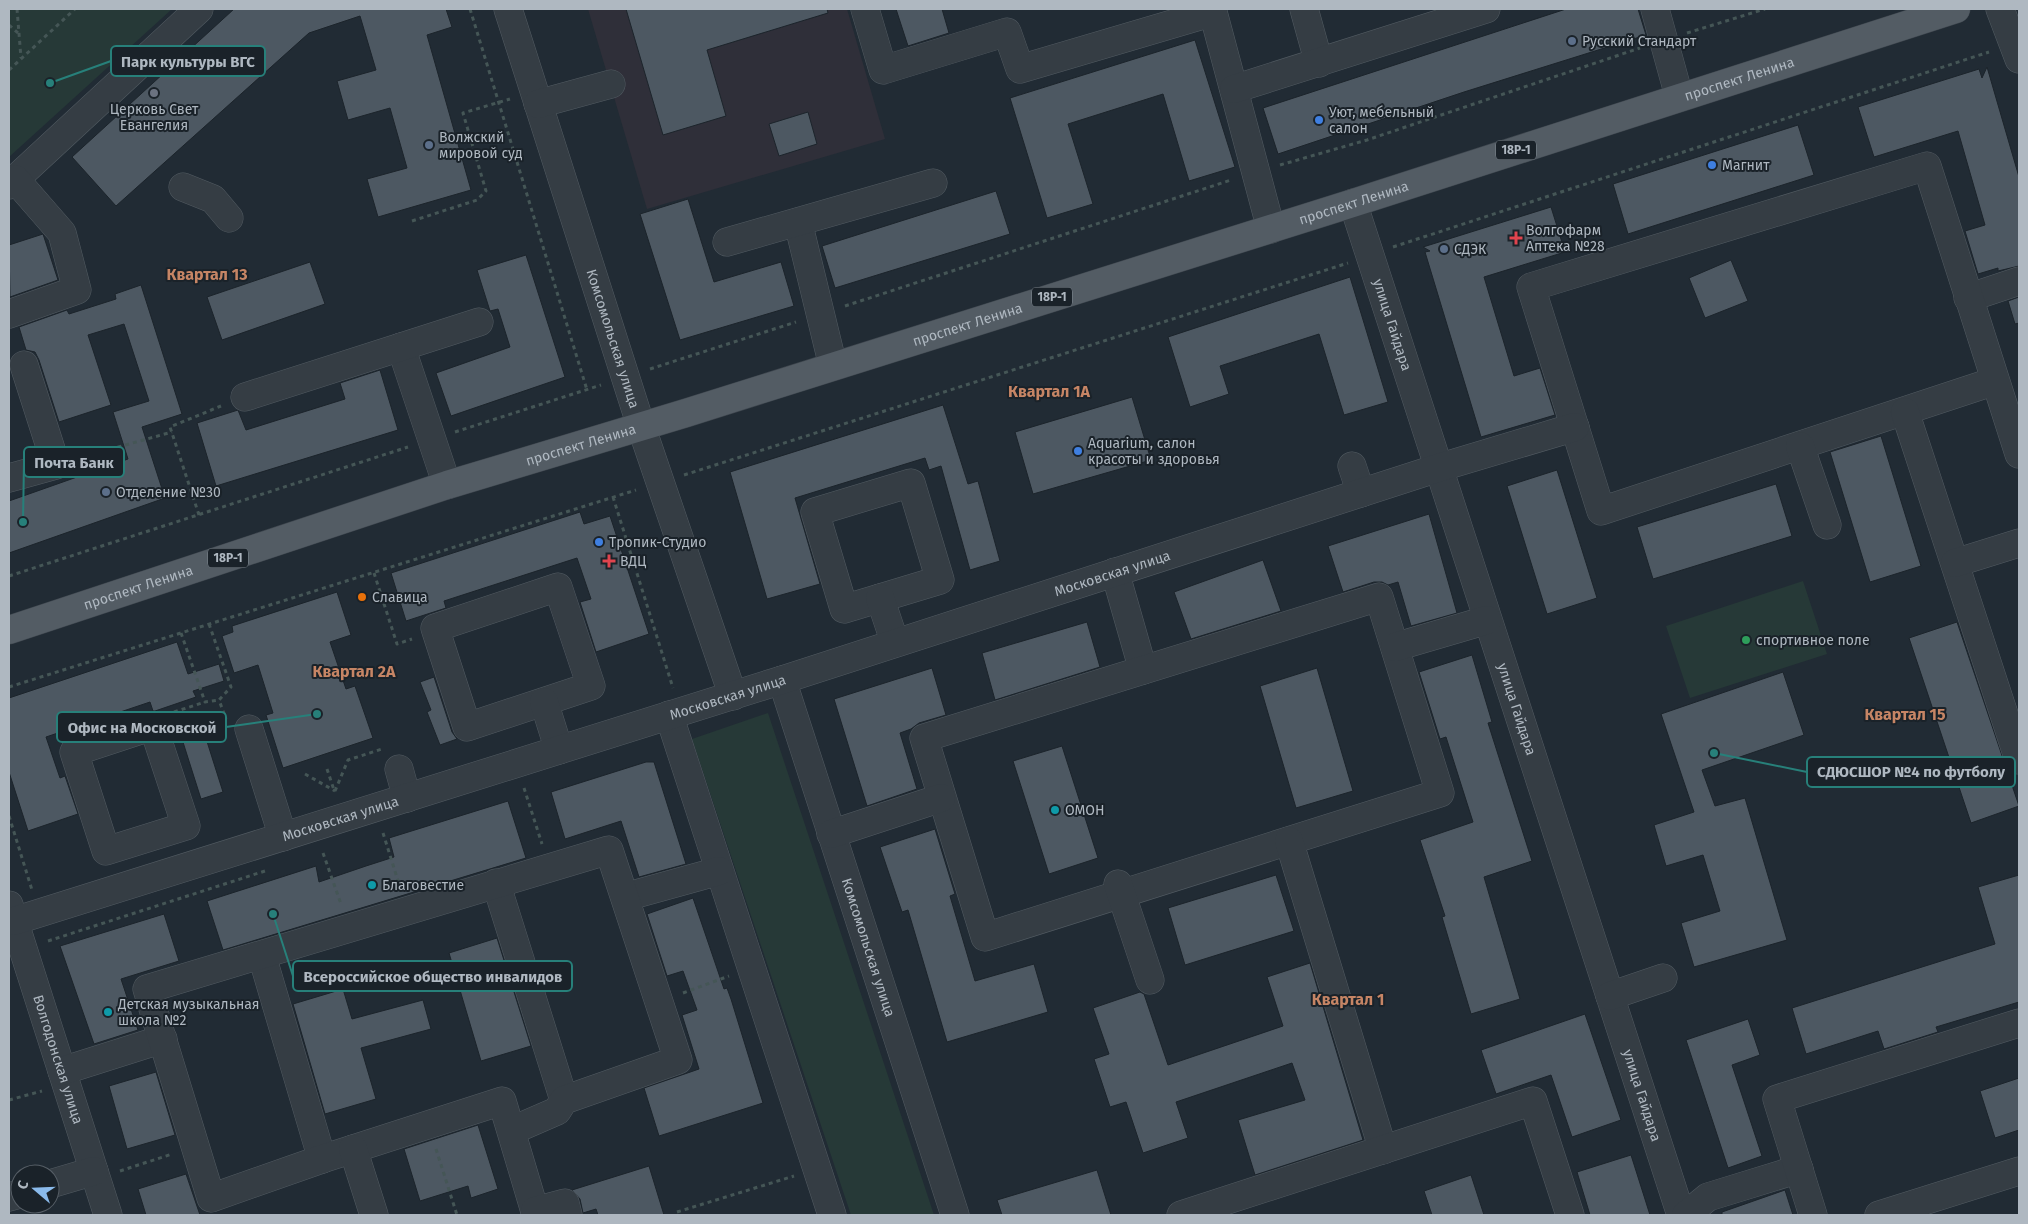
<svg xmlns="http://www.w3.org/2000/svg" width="2028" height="1224" font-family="'Fira Sans',sans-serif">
	<rect width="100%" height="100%" fill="#212b34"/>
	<path fill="#2f2f39" d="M 588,9 L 847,9 L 885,139 L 647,209 Z"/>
	<path fill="#263937" d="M 9,9 L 172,9 L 9,157 Z
		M 1803,581 L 1827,654 L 1690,698 L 1666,626 Z
		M 768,713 L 934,1215 L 851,1215 L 692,739 Z"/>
	<path fill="#4d5862" stroke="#1c242b" d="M 234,9 L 446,9 L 452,27 L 427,35 L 471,190 L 378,217 L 367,179 L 407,168 L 390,108 L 348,120 L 337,81 L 376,70 L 360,16 L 309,33 L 116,206 L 72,157 Z
		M 626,9 L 827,9 L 828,13 L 707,50 L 726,116 L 663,135 Z
		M 896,9 L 942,9 L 949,33 L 908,46 Z
		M 1566,9 L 1638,9 L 1646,35 L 1464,92 L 1278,154 L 1263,108 Z
		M 1195,40 L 1235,167 L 1189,181 L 1163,94 L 1068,124 L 1093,204 L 1047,218 L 1010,98 Z
		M 1987,67 L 2019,177 L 2019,266 L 1998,271 L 1998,268 L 1978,274 L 1965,231 L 1985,225 L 1958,131 L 1874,157 L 1858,107 L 1979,69 L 1982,78 Z
		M 808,112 L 817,144 L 779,156 L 769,124 Z
		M 1798,125 L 1814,175 L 1628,234 L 1613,184 Z
		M 996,191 L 1010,234 L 835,288 L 822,246 Z
		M 688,199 L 714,282 L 781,262 L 794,306 L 680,340 L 640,214 Z
		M 1551,207 L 1565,252 L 1484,277 L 1514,376 L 1540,368 L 1555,415 L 1481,437 L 1425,252 L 1430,251 L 1423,247 Z
		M 43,234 L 58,280 L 10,297 L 9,245 Z
		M 526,255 L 565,377 L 451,416 L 436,373 L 510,347 L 498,309 L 490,311 L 477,270 Z
		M 1731,260 L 1748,301 L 1705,318 L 1689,278 Z
		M 310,262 L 325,304 L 222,340 L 207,297 Z
		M 1350,277 L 1388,402 L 1344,415 L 1319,334 L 1220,366 L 1229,394 L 1190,407 L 1168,337 Z
		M 141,285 L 182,414 L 142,427 L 165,498 L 9,553 L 9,501 L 128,459 L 113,412 L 149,401 L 124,324 L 88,335 L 111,405 L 59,422 L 39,360 L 35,352 L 26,350 L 19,327 L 67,310 L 69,314 L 116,299 L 115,294 Z
		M 2019,297 L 2019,323 L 2015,324 L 2008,301 Z
		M 380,370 L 398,430 L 216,486 L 197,423 L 238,410 L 246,430 L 345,399 L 340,383 Z
		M 1132,397 L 1151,460 L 1033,494 L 1015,432 Z
		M 943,405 L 968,484 L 978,481 L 1000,561 L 970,570 L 941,466 L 929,470 L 925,458 L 795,498 L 820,584 L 767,599 L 730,472 Z
		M 1881,436 L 1921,566 L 1870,582 L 1830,452 Z
		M 1557,470 L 1597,598 L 1547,614 L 1507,486 Z
		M 1776,484 L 1792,536 L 1653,579 L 1637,527 Z
		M 580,512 L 584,524 L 610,516 L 649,634 L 596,652 L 580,602 L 591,599 L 577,558 L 444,601 L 446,608 L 406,621 L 391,573 Z
		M 1429,514 L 1457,613 L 1411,626 L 1398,582 L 1388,585 L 1382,582 L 1374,582 L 1343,592 L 1328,546 Z
		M 1263,560 L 1281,611 L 1191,639 L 1174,592 Z
		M 337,592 L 351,635 L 330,642 L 346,689 L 355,686 L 373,738 L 283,768 L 266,715 L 273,713 L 258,665 L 234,673 L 222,636 L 233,632 L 232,626 Z
		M 1087,622 L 1100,667 L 995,700 L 982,653 Z
		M 1957,622 L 2019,806 L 1971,823 L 1909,638 Z
		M 177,642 L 188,674 L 219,664 L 224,681 L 193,691 L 196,697 L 155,711 L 153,711 L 150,702 L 46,737 L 60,778 L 65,776 L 78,814 L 28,831 L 9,772 L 9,698 Z
		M 1472,655 L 1492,722 L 1488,723 L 1532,861 L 1484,877 L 1520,999 L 1471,1014 L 1442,917 L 1445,916 L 1420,840 L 1473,822 L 1446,737 L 1440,739 L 1419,672 Z
		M 932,668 L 946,715 L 919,723 L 911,729 L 900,733 L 917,789 L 867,806 L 834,699 Z
		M 1317,668 L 1353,791 L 1296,808 L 1260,686 Z
		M 1783,672 L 1804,735 L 1702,770 L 1715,806 L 1745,798 L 1787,940 L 1694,967 L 1681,923 L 1720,911 L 1703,855 L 1666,866 L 1654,825 L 1694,812 L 1661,714 Z
		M 434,677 L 452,732 L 457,739 L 440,745 L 427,712 L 431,710 L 420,682 Z
		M 204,732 L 223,792 L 201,799 L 182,739 Z
		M 1062,746 L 1098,858 L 1049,874 L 1013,761 Z
		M 646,762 L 654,762 L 686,864 L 639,877 L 621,821 L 565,839 L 551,792 Z
		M 508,801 L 526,858 L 223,950 L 207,901 L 316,866 L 319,882 L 366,866 L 394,857 L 389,838 Z
		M 935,829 L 955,894 L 950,896 L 975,981 L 1034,964 L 1048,1012 L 947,1042 L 908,910 L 902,912 L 880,847 Z
		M 1276,875 L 1294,931 L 1185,965 L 1168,908 Z
		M 2019,875 L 2019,1002 L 1936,1027 L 1938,1032 L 1884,1049 L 1878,1031 L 1806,1054 L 1792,1008 L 1995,944 L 1978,887 Z
		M 693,898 L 724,989 L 727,988 L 731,999 L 763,1103 L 659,1136 L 644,1088 L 699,1069 L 682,1015 L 697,1010 L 683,971 L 667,976 L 647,914 Z
		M 164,914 L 179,961 L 121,979 L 138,1030 L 94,1044 L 60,946 Z
		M 497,938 L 531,1046 L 481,1061 L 449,953 Z
		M 1310,963 L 1363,1140 L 1255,1175 L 1238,1120 L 1305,1100 L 1292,1063 L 1176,1102 L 1188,1138 L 1143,1153 L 1126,1102 L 1110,1107 L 1094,1059 L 1109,1054 L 1093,1008 L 1140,992 L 1144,994 L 1168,1065 L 1283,1026 L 1267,977 Z
		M 343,989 L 352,1019 L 423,1000 L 431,1029 L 361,1048 L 376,1099 L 325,1114 L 293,1004 Z
		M 1585,1014 L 1621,1120 L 1572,1137 L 1551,1075 L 1496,1094 L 1481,1050 Z
		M 1748,1019 L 1760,1055 L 1732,1065 L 1762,1156 L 1728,1168 L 1686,1040 Z
		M 156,1072 L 175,1135 L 127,1149 L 109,1086 Z
		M 2019,1078 L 2019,1130 L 1995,1138 L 1980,1091 Z
		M 478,1125 L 498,1189 L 471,1198 L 468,1186 L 420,1201 L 404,1149 Z
		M 1631,1155 L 1650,1215 L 1590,1215 L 1577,1172 Z
		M 649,1166 L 664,1215 L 598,1215 L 596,1209 L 583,1213 L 580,1199 L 572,1190 Z
		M 1097,1170 L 1111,1215 L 1002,1215 L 997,1200 Z
		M 186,1174 L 200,1215 L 146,1215 L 138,1189 Z
		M 1471,1175 L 1484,1215 L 1432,1215 L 1424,1191 Z
		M 1785,1190 L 1793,1215 L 1722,1215 L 1722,1212 Z"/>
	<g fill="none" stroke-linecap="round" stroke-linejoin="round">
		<g stroke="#525b62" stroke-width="29">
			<g id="minor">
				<path id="s1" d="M 508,9 L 641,426 L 733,696"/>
				<path d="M 865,9 L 883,70 L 1007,32 L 1020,69 L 1213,12 L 1271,229"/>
				<path d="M 1304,9 L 1319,63"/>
				<path d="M 1655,9 L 1679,96"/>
				<path d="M 2000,9 L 2019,59"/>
				<path d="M 1234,89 L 1486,9"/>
				<path d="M 538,104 L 611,84"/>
				<path d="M 9,185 L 199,9"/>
				<path d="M 183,187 L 213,199 L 229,218"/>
				<path id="s2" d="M 1353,203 L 1681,1215"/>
				<path d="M 798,222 L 833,366"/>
				<path d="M 727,242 L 933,183"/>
				<path d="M 1968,298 L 2019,281"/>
				<path d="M 9,314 L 77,290 L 62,233 L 15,179"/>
				<path d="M 401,347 L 447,485"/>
				<path d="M 1995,381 L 1601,511 L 1531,287 L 1927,166 L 2019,454"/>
				<path d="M 245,397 L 479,322"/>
				<path d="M 1905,412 L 2019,760"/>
				<path d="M 1800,446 L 1827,525"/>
				<path d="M 1352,466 L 1361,493"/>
				<path d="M 9,478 L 56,465 L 24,365"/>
				<path d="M 911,483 L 940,580 L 844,609 L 815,512 Z"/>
				<path d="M 1955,563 L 2019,543"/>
				<path d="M 1115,572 L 1143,670"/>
				<path d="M 558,587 L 591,686 L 467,727 L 435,628 Z"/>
				<path d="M 1379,597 L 1440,793 L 985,937 L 924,738 Z"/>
				<path d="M 880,598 L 895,643"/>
				<path d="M 1395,647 L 1487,620"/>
				<path id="s3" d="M 782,680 L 955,1215"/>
				<path d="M 544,702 L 559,750"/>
				<path d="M 669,715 L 832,1215"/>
				<path d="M 153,726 L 186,826 L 106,851 L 74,752 Z"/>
				<path d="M 249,729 L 283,837"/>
				<path d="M 399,769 L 407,798"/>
				<path d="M 831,834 L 941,798"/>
				<path d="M 1289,841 L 1383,1150"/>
				<path d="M 496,883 L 564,1100"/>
				<path d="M 1118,884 L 1150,980"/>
				<path d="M 625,897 L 719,871"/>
				<path id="s4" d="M 9,905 L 108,1215"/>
				<path id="s5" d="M 14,921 L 782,680 L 1438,468 L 1575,427"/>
				<path d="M 262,956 L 322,1159"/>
				<path d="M 1610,996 L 1663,978"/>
				<path d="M 62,1071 L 163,1039"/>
				<path d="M 511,1131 L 557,1111 L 564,1100 L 678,1060 L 609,850 L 147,989 L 211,1198 L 322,1159 L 502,1101 L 536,1215"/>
				<path d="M 353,1149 L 374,1215"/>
				<path d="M 50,1184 L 94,1171"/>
				<path d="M 9,1197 L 20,1194"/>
				<path d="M 535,1211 L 565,1203 L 568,1215"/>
				<path d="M 1181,1215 L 1533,1101 L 1570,1215"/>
				<path d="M 1686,1215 L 1708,1197 L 1799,1169"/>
				<path d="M 1813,1215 L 1777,1099 L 2019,1023"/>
				<path d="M 1879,1215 L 2019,1171"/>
			</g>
		</g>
		<g stroke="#3e464e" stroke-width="29">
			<g id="major">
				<path id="s6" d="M 9,630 L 447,485 L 686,413 L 1353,203 L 1956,9"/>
			</g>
		</g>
		<path stroke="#455656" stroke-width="3" stroke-dasharray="4 4" stroke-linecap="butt" d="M 17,9 L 21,58
			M 470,9 L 587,390
			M 9,25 L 18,33
			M 1687,33 L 1765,9
			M 9,70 L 75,9
			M 1280,165 L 1367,140 L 1640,48
			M 412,221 L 477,200 L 486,191 L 463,113 L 510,99
			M 1393,247 L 1989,52
			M 845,306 L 1231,180
			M 650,369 L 796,322
			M 455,432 L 601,385
			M 79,458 L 172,432
			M 684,475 L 1348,263
			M 613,497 L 673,688
			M 199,515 L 170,427 L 221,406
			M 374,573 L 397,644 L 412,639
			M 9,576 L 408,447
			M 209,624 L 231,687 L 219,700 L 226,719
			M 181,633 L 205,702 L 219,700
			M 9,687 L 636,490
			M 174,712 L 205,702
			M 327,769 L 334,790
			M 305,774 L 335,791
			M 524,788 L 542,844
			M 335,791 L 348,760 L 382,749
			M 9,816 L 32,890
			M 383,833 L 400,887
			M 323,853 L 341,904
			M 48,941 L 268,870
			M 683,993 L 729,976
			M 9,1100 L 42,1091
			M 436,1149 L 457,1215
			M 120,1171 L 172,1154
			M 677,1212 L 794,1176"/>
		<use href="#minor" stroke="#353d44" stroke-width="28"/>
		<use href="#major" stroke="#535c64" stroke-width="28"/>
	</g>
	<g fill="#5c6f8a" stroke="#1a2229" stroke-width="2">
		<circle cx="1572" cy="41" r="5"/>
		<circle cx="429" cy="145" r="5"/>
		<circle cx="1444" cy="249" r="5"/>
		<circle cx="106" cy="492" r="5"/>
	</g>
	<circle fill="#6b7280" stroke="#1a2229" stroke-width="2" cx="154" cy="93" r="5"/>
	<g fill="#3f7fe0" stroke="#1a2229" stroke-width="2">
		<circle cx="1319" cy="120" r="5"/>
		<circle cx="1712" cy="165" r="5"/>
		<circle cx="1078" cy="451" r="5"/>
		<circle cx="599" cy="542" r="5"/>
	</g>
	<g fill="#e0444e" stroke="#1a2229" stroke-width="2">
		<path d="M1513.5 230.5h5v5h5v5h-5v5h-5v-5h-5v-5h5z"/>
		<path d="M606.5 553.5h5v5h5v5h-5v5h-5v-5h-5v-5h5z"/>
	</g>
	<circle fill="#e8710a" stroke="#1a2229" stroke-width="2" cx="362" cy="597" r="5"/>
	<circle fill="#2e9e5b" stroke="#1a2229" stroke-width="2" cx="1746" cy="640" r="5"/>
	<g fill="#0f9aa8" stroke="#1a2229" stroke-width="2">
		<circle cx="1055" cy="810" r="5"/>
		<circle cx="372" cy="885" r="5"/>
		<circle cx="108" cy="1012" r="5"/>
	</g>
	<g text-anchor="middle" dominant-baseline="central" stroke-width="4" stroke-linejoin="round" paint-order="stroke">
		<g fill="#1a2229" stroke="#828b93" stroke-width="1">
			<rect x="1496" y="140.5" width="40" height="19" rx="4"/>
			<rect x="1032" y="287.5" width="40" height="19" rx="4"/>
			<rect x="208" y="548.5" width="40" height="19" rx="4"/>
		</g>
		<g font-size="12" font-weight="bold" fill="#afb8c1">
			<text x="1516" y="150">18Р-1</text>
			<text x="1052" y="297">18Р-1</text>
			<text x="228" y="558">18Р-1</text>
		</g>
		<g font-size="14" fill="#afb8c1" stroke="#1a2229" text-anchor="start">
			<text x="1582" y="41">Русский Стандарт</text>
			<text x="154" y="109" text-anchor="middle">Церковь Свет<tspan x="154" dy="16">Евангелия</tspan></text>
			<text x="1329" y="112">Уют, мебельный<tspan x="1329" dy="16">салон</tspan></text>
			<text x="439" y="137">Волжский<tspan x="439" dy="16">мировой суд</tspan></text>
			<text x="1722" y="165">Магнит</text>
			<text x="1526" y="230">Волгофарм<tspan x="1526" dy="16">Аптека №28</tspan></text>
			<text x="1454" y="249">СДЭК</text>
			<text x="1088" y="443">Aquarium, салон<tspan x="1088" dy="16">красоты и здоровья</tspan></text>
			<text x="116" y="492">Отделение №30</text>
			<text x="609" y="542">Тропик-Студио</text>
			<text x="620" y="561">ВДЦ</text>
			<text x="372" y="597">Славица</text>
			<text x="1756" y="640">спортивное поле</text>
			<text x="1065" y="810">ОМОН</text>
			<text x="382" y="885">Благовестие</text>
			<text x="118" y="1004">Детская музыкальная<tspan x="118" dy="16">школа №2</tspan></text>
		</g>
		<g font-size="14" fill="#afb8c1" stroke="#1a2229">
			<text stroke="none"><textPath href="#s6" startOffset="1816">проспект Ленина</textPath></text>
			<text stroke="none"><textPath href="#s6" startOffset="1411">проспект Ленина</textPath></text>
			<text stroke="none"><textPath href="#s6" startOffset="1006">проспект Ленина</textPath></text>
			<text stroke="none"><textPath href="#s2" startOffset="128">улица Гайдара</textPath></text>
			<text stroke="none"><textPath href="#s1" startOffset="346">Комсомольская улица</textPath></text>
			<text stroke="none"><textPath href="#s6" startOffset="601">проспект Ленина</textPath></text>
			<text stroke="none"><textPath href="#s5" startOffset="1152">Московская улица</textPath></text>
			<text stroke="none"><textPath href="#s6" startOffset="136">проспект Ленина</textPath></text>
			<text stroke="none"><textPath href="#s5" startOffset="748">Московская улица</textPath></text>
			<text stroke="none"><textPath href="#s2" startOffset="532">улица Гайдара</textPath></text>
			<text stroke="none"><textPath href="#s5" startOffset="342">Московская улица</textPath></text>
			<text stroke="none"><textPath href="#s3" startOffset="281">Комсомольская улица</textPath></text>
			<text stroke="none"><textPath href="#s4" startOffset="162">Волгодонская улица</textPath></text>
			<text stroke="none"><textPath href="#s2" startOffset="938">улица Гайдара</textPath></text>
		</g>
		<g font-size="16" font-weight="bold" fill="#c68565" stroke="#1a2229">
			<text x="207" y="274">Квартал 13</text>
			<text x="1049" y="391">Квартал 1А</text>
			<text x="354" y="671">Квартал 2А</text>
			<text x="1905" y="714">Квартал 15</text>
			<text x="1348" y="999">Квартал 1</text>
		</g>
	</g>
	<path fill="none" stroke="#27807a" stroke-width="2" d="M50 83L111 61M23 522L24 462M317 714L226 727M1714 753L1807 772M273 914L293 976"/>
	<g fill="#27807a" stroke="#1a2229" stroke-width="2">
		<circle cx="50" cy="83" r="5"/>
		<circle cx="23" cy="522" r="5"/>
		<circle cx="317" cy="714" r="5"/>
		<circle cx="1714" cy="753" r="5"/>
		<circle cx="273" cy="914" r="5"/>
	</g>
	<g fill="#1a2229" stroke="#27807a" stroke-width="2">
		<rect x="111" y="46" width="154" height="30" rx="5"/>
		<rect x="24" y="447" width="100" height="30" rx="5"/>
		<rect x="57" y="712" width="169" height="30" rx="5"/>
		<rect x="1807" y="757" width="208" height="30" rx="5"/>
		<rect x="293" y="961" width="279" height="30" rx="5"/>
	</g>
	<g font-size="15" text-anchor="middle" font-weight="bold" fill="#afb8c1">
		<text x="188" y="67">Парк культуры ВГС</text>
		<text x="74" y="468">Почта Банк</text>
		<text x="142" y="733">Офис на Московской</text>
		<text x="1911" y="777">СДЮСШОР №4 по футболу</text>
		<text x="433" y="982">Всероссийское общество инвалидов</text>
	</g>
	<rect width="2028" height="1224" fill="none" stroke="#afb8c1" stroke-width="20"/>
	<g transform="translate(35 1189) rotate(289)"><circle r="24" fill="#1a2229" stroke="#565e66"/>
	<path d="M0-4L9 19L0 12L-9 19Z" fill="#8abaeb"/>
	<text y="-8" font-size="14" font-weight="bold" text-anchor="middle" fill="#afb8c1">С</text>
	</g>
</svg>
